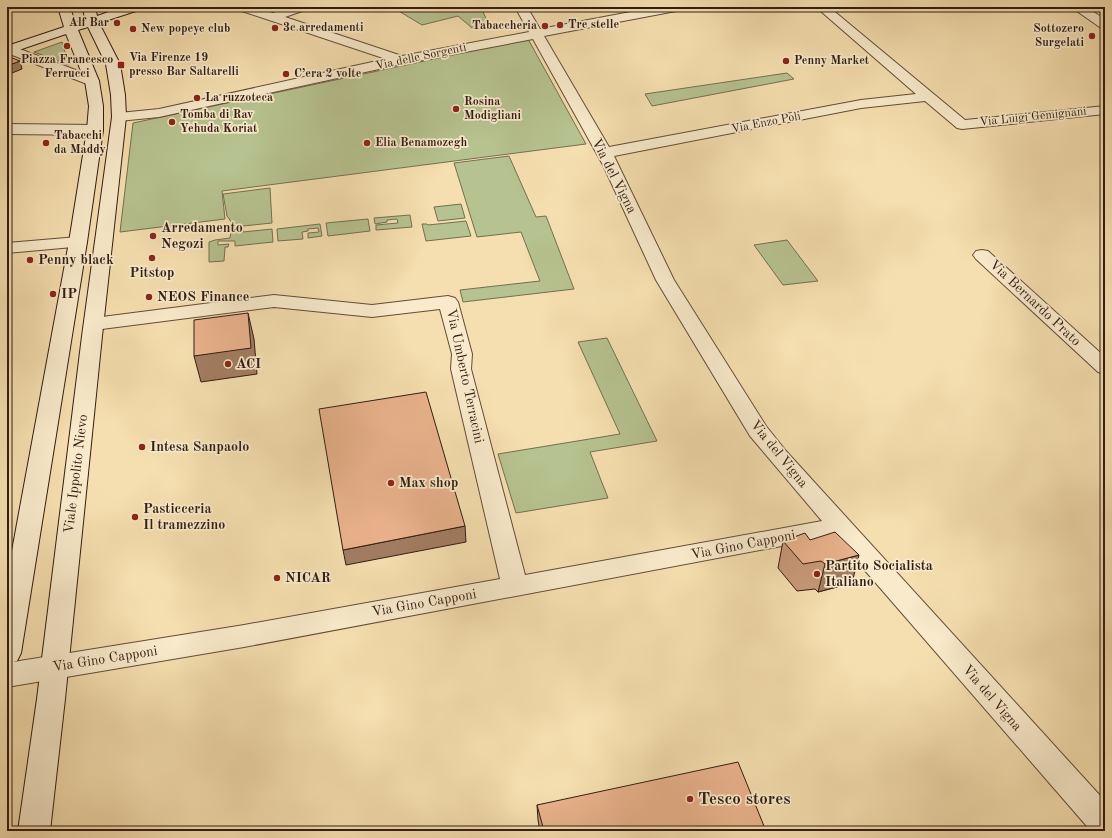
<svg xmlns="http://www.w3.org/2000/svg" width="1112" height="838" font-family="'Old Standard TT',serif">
	<rect width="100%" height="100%" fill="#f5deaf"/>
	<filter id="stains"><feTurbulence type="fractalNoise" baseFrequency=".005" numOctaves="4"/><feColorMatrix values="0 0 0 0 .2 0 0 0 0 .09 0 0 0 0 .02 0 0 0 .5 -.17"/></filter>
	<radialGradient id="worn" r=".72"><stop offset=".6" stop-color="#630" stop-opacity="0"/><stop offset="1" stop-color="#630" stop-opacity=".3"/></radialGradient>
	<path fill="#b6c28f" stroke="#746f51" d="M 409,7 L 481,7 L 487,21 L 492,24 L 472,28 L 458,16 L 422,25 L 397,10 Z
		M 528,39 L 586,144 L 222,191 L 225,219 L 120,232 L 133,123 Z
		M 62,42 L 69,65 L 34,52 Z
		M 787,73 L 794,79 L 652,106 L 645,94 Z
		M 509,156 L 536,217 L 546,216 L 574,289 L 463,302 L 460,290 L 540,281 L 521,232 L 477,237 L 454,163 Z
		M 270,188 L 272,223 L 243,226 L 243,232 L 272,229 L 273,242 L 235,246 L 235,241 L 218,241 L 218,245 L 229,244 L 228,247 L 225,247 L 224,261 L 209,262 L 209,242 L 215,240 L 230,238 L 231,231 L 237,230 L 227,216 L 223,194 Z
		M 461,204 L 465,218 L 438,221 L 434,207 Z
		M 410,215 L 412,227 L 376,230 L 376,225 L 398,223 L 397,219 L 387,220 L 387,222 L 375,224 L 374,218 Z
		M 368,219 L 370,231 L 328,236 L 326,223 Z
		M 466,221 L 471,236 L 426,241 L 422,224 L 427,224 L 428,225 Z
		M 320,224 L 322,236 L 308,238 L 308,233 L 319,232 L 318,228 L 308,229 L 308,231 L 302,232 L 303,239 L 278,241 L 277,229 Z
		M 787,240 L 818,281 L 783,285 L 754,245 Z
		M 607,338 L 657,441 L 590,452 L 608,498 L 516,513 L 498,454 L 620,434 L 578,342 Z"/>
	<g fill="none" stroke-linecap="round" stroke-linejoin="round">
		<g stroke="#634c3a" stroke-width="2">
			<path id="street" d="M 237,7 L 255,7 L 273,13 L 289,7 L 307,7 L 305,10 L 285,17 L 402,56 L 529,32 L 515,7 L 527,7 L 540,29 L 657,7 L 682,7 L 680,10 L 676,11 L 544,36 L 609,147 L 861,100 L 916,94 L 816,7 L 829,7 L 965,120 L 1105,106 L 1105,114 L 962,129 L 957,128 L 925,101 L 861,108 L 614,156 L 674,280 L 766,426 L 786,451 L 1105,801 L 1105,831 L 1091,831 L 835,536 L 244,647 L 7,687 L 7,663 L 244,625 L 500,579 L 451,369 L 452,354 L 440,309 L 372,317 L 274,307 L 94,330 L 87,328 L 84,324 L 87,320 L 94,318 L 274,295 L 372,305 L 448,296 L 455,298 L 458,302 L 472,354 L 471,369 L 525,575 L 822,521 L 750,436 L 656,280 L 603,165 L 533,39 L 402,64 L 159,117 L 119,121 L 114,120 L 112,117 L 114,114 L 119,113 L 159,109 L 386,59 L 239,10 Z
				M 1071,7 L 1085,7 L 1105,19 L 1105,29 L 1101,28 Z
				M 9,45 L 97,78 L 99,81 L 97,84 L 92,85 L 87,84 L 7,53 L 7,46 Z
				M 7,124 L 95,125 L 100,127 L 103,130 L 100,133 L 95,135 L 7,134 Z
				M 78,237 L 84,238 L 87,242 L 84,246 L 7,253 L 7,243 Z
				M 982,250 L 988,251 L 1105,357 L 1105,374 L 1098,372 L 976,259 L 973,255 L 976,251 Z"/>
		</g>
		<g stroke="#321c13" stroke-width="2">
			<path id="secondary" d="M 58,7 L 70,7 L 75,23 L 85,19 L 83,7 L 95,7 L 97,16 L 123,7 L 141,7 L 139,10 L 99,23 L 120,64 L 125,95 L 126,117 L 102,336 L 65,699 L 50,831 L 18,831 L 37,699 L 82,336 L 112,117 L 111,95 L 106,64 L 88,27 L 78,30 L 99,81 L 103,106 L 103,130 L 87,242 L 21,653 L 17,661 L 7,664 L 7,578 L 69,242 L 87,130 L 89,106 L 85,81 L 66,34 L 7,54 L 7,46 L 64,27 Z"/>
		</g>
		<use href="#street" fill="#f8eacb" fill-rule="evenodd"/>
		<use href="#secondary" fill="#f8eacb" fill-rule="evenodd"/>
	</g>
	<path fill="#c89978" stroke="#321c13" d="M 810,540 L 852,583 L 818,592 L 815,589 L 797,591 L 778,568 L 783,541 Z
		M 537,805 L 766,831 L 540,831 L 538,820 Z"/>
	<path fill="#a37d62" stroke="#321c13" d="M 20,61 L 22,69 L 7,75 L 7,66 Z
		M 248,313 L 254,339 L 257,374 L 201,382 L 194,356 Z
		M 465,526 L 466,542 L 346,565 L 343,550 Z
		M 859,555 L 852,583 L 818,592 L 825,564 Z"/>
	<path fill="#e9b28c" stroke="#321c13" d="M 7,56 L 20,61 L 7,66 Z
		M 248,313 L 251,348 L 194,356 L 194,320 Z
		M 426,392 L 465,526 L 343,550 L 319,409 Z
		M 835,532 L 859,555 L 825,564 L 821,561 L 803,564 L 783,541 L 805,533 L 810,540 Z
		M 738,762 L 766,831 L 544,831 L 537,805 Z"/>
	<g fill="#8f2418" stroke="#f8eacb" stroke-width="1.5">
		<circle cx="117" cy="23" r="4"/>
		<circle cx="560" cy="25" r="4"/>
		<circle cx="545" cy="26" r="4"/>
		<circle cx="275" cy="28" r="4"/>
		<circle cx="133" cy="29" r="4"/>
		<circle cx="1092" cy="36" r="4"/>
		<circle cx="67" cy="46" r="4"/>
		<circle cx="786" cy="61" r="4"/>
		<rect x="117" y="61" width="8" height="8" rx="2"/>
		<circle cx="286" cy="74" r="4"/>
		<circle cx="197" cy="98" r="4"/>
		<circle cx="456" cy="109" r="4"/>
		<circle cx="172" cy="122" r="4"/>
		<circle cx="46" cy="143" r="4"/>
		<circle cx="367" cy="143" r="4"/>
		<circle cx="153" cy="236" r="4"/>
		<circle cx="152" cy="258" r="4"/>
		<circle cx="30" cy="260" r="4"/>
		<circle cx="53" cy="294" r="4"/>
		<circle cx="149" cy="297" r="4"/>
		<circle cx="228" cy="364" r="4"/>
		<circle cx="142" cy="447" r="4"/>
		<circle cx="391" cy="483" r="4"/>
		<circle cx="135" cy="517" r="4"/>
		<circle cx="817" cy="574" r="4"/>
		<circle cx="277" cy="578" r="4"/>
		<circle cx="690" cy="799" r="4"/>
	</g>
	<g text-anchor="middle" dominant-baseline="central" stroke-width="3.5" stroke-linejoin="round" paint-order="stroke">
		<g font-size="12" font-weight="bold" fill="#321c13" stroke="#f8eacb" text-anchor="start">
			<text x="109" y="23" text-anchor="end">Alf Bar</text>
			<text x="568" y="25">Tre stelle</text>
			<text x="537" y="26" text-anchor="end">Tabaccheria</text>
			<text x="283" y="28">3c arredamenti</text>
			<text x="141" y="29">New popeye club</text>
			<text x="1084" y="29" text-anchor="end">Sottozero<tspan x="1084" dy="14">Surgelati</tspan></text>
			<text x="129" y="58">Via Firenze 19<tspan x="129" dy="14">presso Bar Saltarelli</tspan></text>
			<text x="67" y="60" text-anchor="middle">Piazza Francesco<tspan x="67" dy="14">Ferrucci</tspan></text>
			<text x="794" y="61">Penny Market</text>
			<text x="294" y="74">C’era 2 volte</text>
			<text x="205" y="98">La ruzzoteca</text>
			<text x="464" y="102">Rosina<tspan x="464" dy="14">Modigliani</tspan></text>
			<text x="180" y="115">Tomba di Rav<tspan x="180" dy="14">Yehuda Koriat</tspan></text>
			<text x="54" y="136">Tabacchi<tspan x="54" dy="14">da Maddy</tspan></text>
			<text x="375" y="143">Elia Benamozegh</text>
		</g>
		<g font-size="12" fill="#321c13" stroke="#f8eacb">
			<text transform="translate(421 57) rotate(-12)">Via delle Sorgenti</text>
			<text transform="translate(1033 117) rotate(-6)">Via Luigi Gemignani</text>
			<text transform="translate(766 123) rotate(-11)">Via Enzo Poli</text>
		</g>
		<g font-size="14" fill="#321c13" stroke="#f8eacb">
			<text transform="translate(614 176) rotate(63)">Via del Vigna</text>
			<text transform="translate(1035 303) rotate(43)">Via Bernardo Prato</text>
			<text transform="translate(465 376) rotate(78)">Via Umberto Terracini</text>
			<text transform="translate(779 454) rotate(51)">Via del Vigna</text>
			<text transform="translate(76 474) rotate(-83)">Viale Ippolito Nievo</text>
			<text transform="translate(743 545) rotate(-11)">Via Gino Capponi</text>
			<text transform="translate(424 603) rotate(-10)">Via Gino Capponi</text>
			<text transform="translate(105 659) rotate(-9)">Via Gino Capponi</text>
			<text transform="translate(992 698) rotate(49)">Via del Vigna</text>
		</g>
		<g font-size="14" font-weight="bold" fill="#321c13" stroke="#f8eacb" text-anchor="start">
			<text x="161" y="228">Arredamento<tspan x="161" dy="16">Negozi</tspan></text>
			<text x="38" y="260">Penny black</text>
			<text x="152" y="273" text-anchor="middle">Pitstop</text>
			<text x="61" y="294">IP</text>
			<text x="157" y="297">NEOS Finance</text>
			<text x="236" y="364">ACI</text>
			<text x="150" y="447">Intesa Sanpaolo</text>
			<text x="399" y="483">Max shop</text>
			<text x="143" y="509">Pasticceria<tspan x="143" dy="16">Il tramezzino</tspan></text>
			<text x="825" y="566">Partito Socialista<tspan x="825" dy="16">Italiano</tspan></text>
			<text x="285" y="578">NICAR</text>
		</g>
		<g font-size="17" font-weight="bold" fill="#321c13" stroke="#f8eacb" text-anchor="start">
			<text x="698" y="799">Tesco stores</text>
		</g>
	</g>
	<rect width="1112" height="838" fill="none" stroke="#f5deaf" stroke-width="24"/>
	<rect x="8" y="8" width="1096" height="822" fill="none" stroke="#321c13" stroke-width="2"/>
	<rect x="12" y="12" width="1088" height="814" fill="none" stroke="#321c13"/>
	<rect width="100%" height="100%" filter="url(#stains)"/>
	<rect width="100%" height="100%" fill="url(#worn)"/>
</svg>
